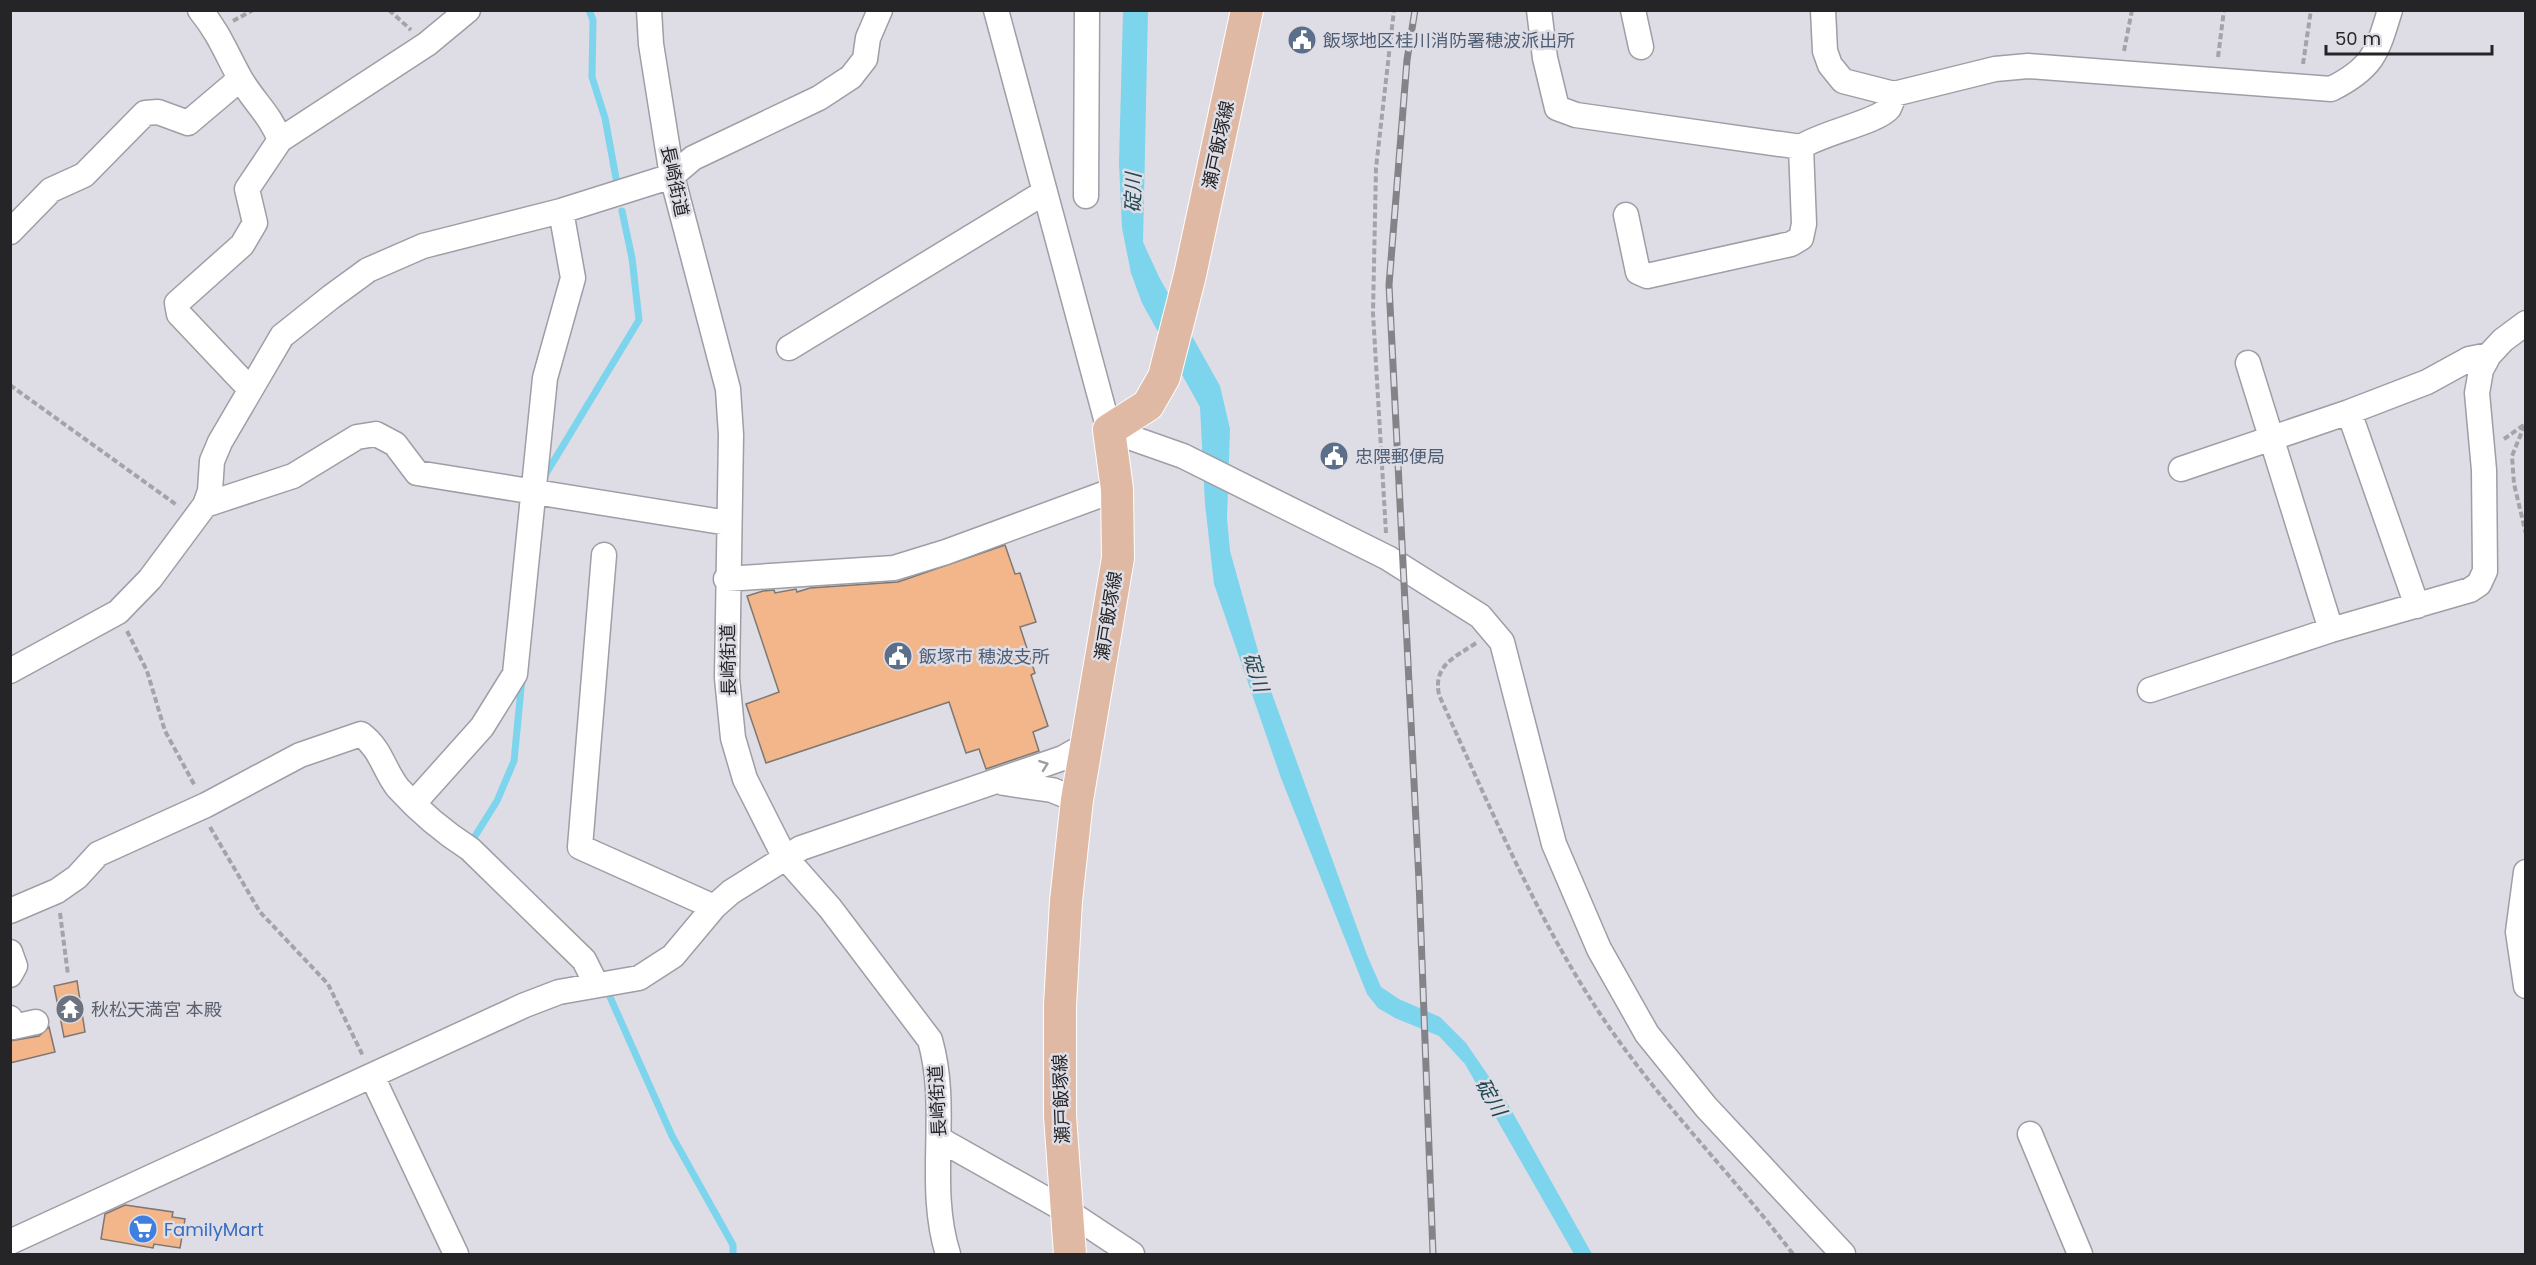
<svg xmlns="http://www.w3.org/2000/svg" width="2536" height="1265" font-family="Poppins,'Noto Sans JP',sans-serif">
	<rect width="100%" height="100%" fill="#dedde5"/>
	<path fill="#7cd4ed" d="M 1123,11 L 1148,11 L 1143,242 L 1159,277 L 1220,386 L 1230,429 L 1227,518 L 1230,551 L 1263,669 L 1367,955 L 1381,987 L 1399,999 L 1440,1017 L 1466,1043 L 1509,1106 L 1592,1254 L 1574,1254 L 1465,1064 L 1439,1036 L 1395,1018 L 1378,1008 L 1367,994 L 1281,778 L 1214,584 L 1205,504 L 1200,407 L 1142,303 L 1131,273 L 1122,228 L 1119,163 Z"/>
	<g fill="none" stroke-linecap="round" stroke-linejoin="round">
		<path stroke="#7cd4ed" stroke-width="7" d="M 589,10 L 593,20 L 592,77 L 605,118 L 618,189
			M 544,477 L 639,320 L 632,258 L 622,211
			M 474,844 L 472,841 L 497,801 L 514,761 L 522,678
			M 606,988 L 672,1136 L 733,1245 L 733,1254"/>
	</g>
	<path fill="#f2b68a" stroke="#7e7772" stroke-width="1.5" d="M 1005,545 L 1015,574 L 1020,573 L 1036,622 L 1020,627 L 1035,673 L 1031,675 L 1048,726 L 1033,732 L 1039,751 L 986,769 L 979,749 L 966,753 L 949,702 L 766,763 L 746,704 L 779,692 L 747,596 L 763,591 L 774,590 L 775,593 L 796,589 L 797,592 L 810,588 L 898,582 Z
		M 77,981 L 85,1032 L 64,1037 L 54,986 Z
		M 49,1027 L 55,1052 L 10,1063 L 10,1041 L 39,1036 Z
		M 125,1205 L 173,1212 L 172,1217 L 185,1219 L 180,1248 L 154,1244 L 153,1248 L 101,1239 L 105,1214 Z"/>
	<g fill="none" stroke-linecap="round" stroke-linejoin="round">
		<g stroke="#9f9da5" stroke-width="27">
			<path id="minor" d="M 200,10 C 219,33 226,53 240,78 C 253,101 270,114 280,140
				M 649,10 L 651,44 L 672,176 L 728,389 L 731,435 L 727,678 L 733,738 L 745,779 L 784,856 L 830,908 L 930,1040 C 950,1109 926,1185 948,1254
				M 996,10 L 1109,430 L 1183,456 L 1388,558 L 1480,616 L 1502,642 L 1554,844 L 1599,949 L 1647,1034 L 1706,1107 L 1843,1254
				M 1539,10 L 1545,58 L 1557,108 L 1576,115 L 1801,147
				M 1633,10 L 1641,47
				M 1823,10 L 1825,51 L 1830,65 L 1843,81 L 1894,94 L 1995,69 L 2028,66 L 2331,89 C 2373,68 2377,53 2390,10
				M 1086,196 L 1087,10
				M 1626,215 L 1638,272 L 1647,276 L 1791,244 L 1801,238 L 1804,224 L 1801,147 C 1821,133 1878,122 1889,108 C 1891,104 1893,98 1894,94
				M 10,232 L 51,190 L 84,175 L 145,113 L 158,112 L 188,123 L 240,79
				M 789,348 L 1045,192
				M 2248,363 L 2331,630
				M 249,388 L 179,314 L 177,303 L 242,245 L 255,223 L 247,189 L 280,140 L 427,44 L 468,10
				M 2349,412 L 2427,382 L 2469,359 L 2489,355
				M 2181,469 L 2349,412 L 2417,606
				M 205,505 L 293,476 L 357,437 L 376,434 L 395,444 L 417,473 L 728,523
				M 604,555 L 580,847 L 714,907
				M 726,579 L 894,568 L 946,552 L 1117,489
				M 10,671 L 118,612 L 150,579 L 205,505 L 210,491 L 212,461 L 220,442 L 282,336 L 331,297 L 368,270 L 423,246 L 561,211 L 672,176 L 693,158 L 819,98 L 851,77 L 865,59 L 868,38 L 880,10
				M 2150,690 L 2331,630 L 2470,590 L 2479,584 L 2485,571 L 2484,470 L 2477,393 L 2481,370 L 2489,355 L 2503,340 L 2526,323
				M 1004,783 L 1052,790 L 1077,800
				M 414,803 L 482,727 L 515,674 L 545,378 L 573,278 L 561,211
				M 2526,872 L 2518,932 L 2526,986
				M 10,911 L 57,891 L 77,877 L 98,854 L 206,805 L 300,755 L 361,734 C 382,750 383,769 398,788 C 418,810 445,833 470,849 L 584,960 L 596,984
				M 10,952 L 15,966 L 10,975
				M 10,1018 L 13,1027 L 36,1022
				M 372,1076 L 456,1254
				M 2030,1134 L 2080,1254
				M 939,1139 L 1067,1211 L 1132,1254
				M 10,1242 L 525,1005 L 559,992 L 639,978 L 673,956 L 714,907 L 731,892 L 801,848 L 1063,758 L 1079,749 L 1088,739"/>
		</g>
		<g stroke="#fff" stroke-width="34">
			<path id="major" d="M 1070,1254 L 1060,1116 L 1060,1005 L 1066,901 L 1077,800 L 1118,558 L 1117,489 L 1109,430 L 1148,405 L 1164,377 L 1190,275 L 1247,10"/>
		</g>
		<path stroke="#a4a3a9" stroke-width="4" stroke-dasharray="6 3" stroke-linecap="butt" d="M 389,10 L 411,30
			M 233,21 L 253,10
			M 2124,51 L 2132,10
			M 2218,57 L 2224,10
			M 2303,64 L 2311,10
			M 10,385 L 178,506
			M 2504,439 L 2525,424 L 2512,456 L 2514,484 L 2526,534
			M 1386,533 L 1373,313 L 1376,168 L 1394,10
			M 127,631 L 147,671 L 165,731 L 195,786
			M 1476,643 C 1454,658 1433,665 1439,695 C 1485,796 1533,910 1593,1003 C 1651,1094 1728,1169 1793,1254
			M 210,827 L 260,912 L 328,984 L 363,1056
			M 60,913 L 68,975"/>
		<use href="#minor" stroke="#fff" stroke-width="24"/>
		<use href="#major" stroke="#e0b9a5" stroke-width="32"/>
		<g stroke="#838388" stroke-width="7">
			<path id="rail" d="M 1415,10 L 1407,60 L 1389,285 L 1419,881 L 1433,1254"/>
		</g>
		<use href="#rail" stroke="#dedde5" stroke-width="4.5" stroke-dasharray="14" stroke-linecap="butt"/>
	</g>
	<defs><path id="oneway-chevron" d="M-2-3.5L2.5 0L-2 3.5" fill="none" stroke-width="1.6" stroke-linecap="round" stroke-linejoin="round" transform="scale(1.5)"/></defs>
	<use stroke="#9d9d9e" href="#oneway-chevron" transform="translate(1044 765) rotate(-20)"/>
	<defs>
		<g id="civic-disc" transform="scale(1.5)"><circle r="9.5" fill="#5c6f8a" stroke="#dedde5"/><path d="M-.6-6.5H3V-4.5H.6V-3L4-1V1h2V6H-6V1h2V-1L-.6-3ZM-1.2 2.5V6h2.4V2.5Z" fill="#fff"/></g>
		<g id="temple-disc" transform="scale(1.5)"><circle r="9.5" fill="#6b7280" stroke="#dedde5"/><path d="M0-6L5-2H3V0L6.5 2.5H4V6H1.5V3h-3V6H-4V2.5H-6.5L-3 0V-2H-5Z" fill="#fff"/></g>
		<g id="supermarket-disc" transform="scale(1.5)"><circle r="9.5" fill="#3f7fe0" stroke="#dedde5"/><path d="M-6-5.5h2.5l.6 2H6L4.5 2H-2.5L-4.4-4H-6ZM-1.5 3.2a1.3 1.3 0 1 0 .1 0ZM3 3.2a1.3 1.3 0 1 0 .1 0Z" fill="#fff"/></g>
	</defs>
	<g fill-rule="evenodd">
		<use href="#civic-disc" x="1302" y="40"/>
		<use href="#civic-disc" x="1334" y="456"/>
		<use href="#civic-disc" x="898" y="656"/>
		<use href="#temple-disc" x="70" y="1009"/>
		<use href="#supermarket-disc" x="143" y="1229"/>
	</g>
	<g text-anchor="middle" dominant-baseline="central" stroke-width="5" stroke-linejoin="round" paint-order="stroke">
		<g font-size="18" fill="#4e5e75" stroke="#dedde5" text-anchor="start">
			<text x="1323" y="40">飯塚地区桂川消防署穂波派出所</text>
			<text x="1355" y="456">忠隈郵便局</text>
			<text x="919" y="656">飯塚市 穂波支所</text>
		</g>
		<g font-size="18" fill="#252528" stroke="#dedde5">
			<text transform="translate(1218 145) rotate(-78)">瀬戸飯塚線</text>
			<text transform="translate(675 181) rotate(78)">長崎街道</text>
			<text transform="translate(1108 616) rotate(-81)">瀬戸飯塚線</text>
			<text transform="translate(728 660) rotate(-91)">長崎街道</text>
			<text transform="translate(1061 1099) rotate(-92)">瀬戸飯塚線</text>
			<text transform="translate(937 1101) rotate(-93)">長崎街道</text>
		</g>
		<g font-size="18" fill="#5b616d" stroke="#dedde5" text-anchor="start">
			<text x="91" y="1009">秋松天満宮 本殿</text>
		</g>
		<g font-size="18" fill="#366cbe" stroke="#dedde5" text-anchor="start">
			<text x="164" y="1229">FamilyMart</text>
		</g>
		<g font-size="20" font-style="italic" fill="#214954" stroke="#dedde5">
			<text transform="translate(1133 193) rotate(-89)">碇川</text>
			<text transform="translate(1256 672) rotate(72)">碇川</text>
			<text transform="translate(1491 1097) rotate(60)">碇川</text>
		</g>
	</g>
	<rect width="2536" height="1265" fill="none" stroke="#252528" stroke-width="24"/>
	<path d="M2326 45v9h166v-9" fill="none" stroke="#252528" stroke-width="3"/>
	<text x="2335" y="45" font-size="18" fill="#252528" stroke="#dedde5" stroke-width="4.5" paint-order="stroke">50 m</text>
</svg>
